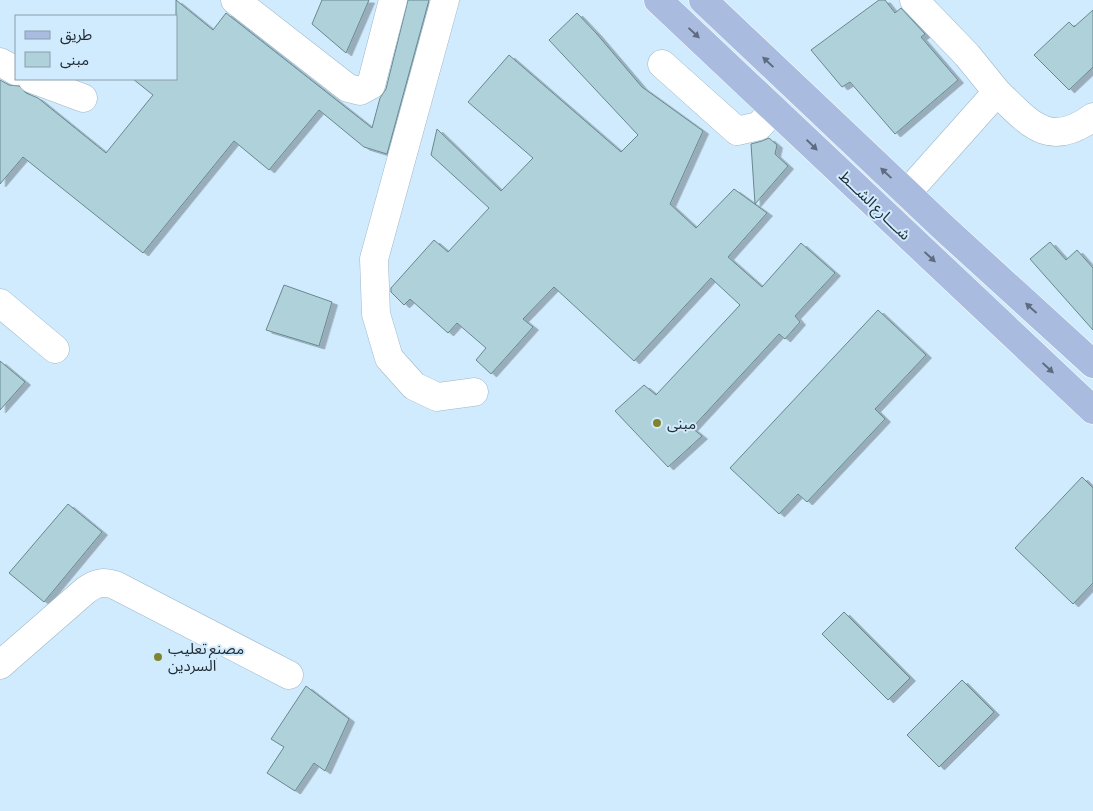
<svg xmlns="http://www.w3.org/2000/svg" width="1093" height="811" font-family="'Asap Condensed','Noto Sans Arabic',sans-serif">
	<defs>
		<filter id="shadow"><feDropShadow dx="5.5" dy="3" stdDeviation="0" flood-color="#0004"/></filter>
	</defs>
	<rect width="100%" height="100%" fill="#d0ebfe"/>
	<path fill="#afd1d9" stroke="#67888f" filter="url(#shadow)" d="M 176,0 L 213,30 L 226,13 L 372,128 L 380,98 L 386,89 L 408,0 L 429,0 L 387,154 L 364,147 L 319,110 L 269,170 L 234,141 L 143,253 L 23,157 L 0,184 L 0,80 L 9,85 L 19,86 L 26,93 L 38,98 L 106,153 L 153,95 L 133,79 L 176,79 Z
		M 322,0 L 369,0 L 346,53 L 312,24 Z
		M 879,0 L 885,0 L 895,13 L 901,8 L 925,34 L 921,37 L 958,80 L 895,134 L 850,82 L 842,87 L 811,50 Z
		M 1093,10 L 1093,67 L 1069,90 L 1034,55 L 1069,22 L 1074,27 Z
		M 577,13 L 596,33 L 642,87 L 703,131 L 670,204 L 696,228 L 734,189 L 767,213 L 728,257 L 762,287 L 801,243 L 835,273 L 795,316 L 800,322 L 785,339 L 779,334 L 692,428 L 702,436 L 668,467 L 615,411 L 644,385 L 656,395 L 740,305 L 711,278 L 634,361 L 554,287 L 523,319 L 533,327 L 491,374 L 476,360 L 486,348 L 457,323 L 448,333 L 410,299 L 404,305 L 391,292 L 391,288 L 434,240 L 448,252 L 489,208 L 431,155 L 437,129 L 501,191 L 533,158 L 468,102 L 509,55 L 621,152 L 638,135 L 549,40 Z
		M 769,138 L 777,145 L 775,154 L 788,166 L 755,204 L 751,144 L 762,141 Z
		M 1050,242 L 1066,260 L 1077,250 L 1093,268 L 1093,330 L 1030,259 Z
		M 284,285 L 332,302 L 319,346 L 266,330 Z
		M 878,310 L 926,355 L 875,409 L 885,419 L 807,502 L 798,494 L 779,514 L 730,468 Z
		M 0,361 L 25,382 L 0,410 Z
		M 1082,477 L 1093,488 L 1093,583 L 1073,604 L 1015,548 Z
		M 68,504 L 102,532 L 44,602 L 9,573 Z
		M 844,612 L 910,678 L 888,700 L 822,634 Z
		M 962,680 L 994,712 L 939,767 L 907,735 Z
		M 306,686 L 349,719 L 325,771 L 314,763 L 295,791 L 267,773 L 284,747 L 271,739 Z"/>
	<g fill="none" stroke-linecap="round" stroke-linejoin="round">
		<g stroke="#9db7c8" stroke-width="29">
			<path id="minor" d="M 235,0 L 348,88 L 360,91 L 371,85 L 393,0
				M 445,0 L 374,259 L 376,314 L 389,358 L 414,386 L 437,397 L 474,392
				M 914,0 L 967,55 L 997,92
				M 0,62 L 16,71
				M 662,64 L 737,131 L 759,126 L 774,109
				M 32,79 L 83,98
				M 907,193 L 997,92 C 1029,123 1049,150 1093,117
				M 0,303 L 55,349
				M 0,665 L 86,590 C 96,583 103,581 115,585 L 289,675"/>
		</g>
		<g stroke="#fff" stroke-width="29">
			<path id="major" d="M 658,0 L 1093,410
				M 703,0 L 945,229 L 1093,364"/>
		</g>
		<use href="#minor" stroke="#fff" stroke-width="28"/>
		<use href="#major" stroke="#a9bcdf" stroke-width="28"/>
	</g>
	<defs><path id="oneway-solid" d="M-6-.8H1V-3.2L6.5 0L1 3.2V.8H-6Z" transform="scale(1.25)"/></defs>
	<g fill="#5e6c80">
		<use href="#oneway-solid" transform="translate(694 33) rotate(43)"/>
		<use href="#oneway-solid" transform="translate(768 62) rotate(-137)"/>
		<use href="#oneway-solid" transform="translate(812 145) rotate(44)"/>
		<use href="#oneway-solid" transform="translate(886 173) rotate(-137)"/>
		<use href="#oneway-solid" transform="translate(930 257) rotate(43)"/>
		<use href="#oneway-solid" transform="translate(1031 308) rotate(-138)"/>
		<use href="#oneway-solid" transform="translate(1048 368) rotate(43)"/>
	</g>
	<g fill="#81842f" stroke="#d0ebfe" stroke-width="2">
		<circle cx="657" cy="423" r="5"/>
		<circle cx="158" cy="657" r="5"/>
	</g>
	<g text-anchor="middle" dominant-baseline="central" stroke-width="4" stroke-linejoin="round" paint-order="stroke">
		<g font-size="15" fill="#212b32" stroke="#d0ebfe">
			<text transform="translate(875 205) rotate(44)">شــــارع الشـــط</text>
		</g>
		<g font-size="15" fill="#212b32" stroke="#d0ebfe" text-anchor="start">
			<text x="667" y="423">مبنى</text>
			<text x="168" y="648">مصنع تعليب<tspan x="168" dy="17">السردين</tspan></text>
		</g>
	</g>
	<rect x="15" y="15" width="162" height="65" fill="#d0ebfe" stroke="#8a9eac"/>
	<rect x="25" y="31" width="25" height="8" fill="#a9bcdf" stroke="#8a9eac"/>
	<text x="60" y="40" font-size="15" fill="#212b32">طريق</text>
	<rect x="25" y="52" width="25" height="15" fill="#afd1d9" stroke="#8a9eac"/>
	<text x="60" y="65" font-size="15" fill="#212b32">مبنى</text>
</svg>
